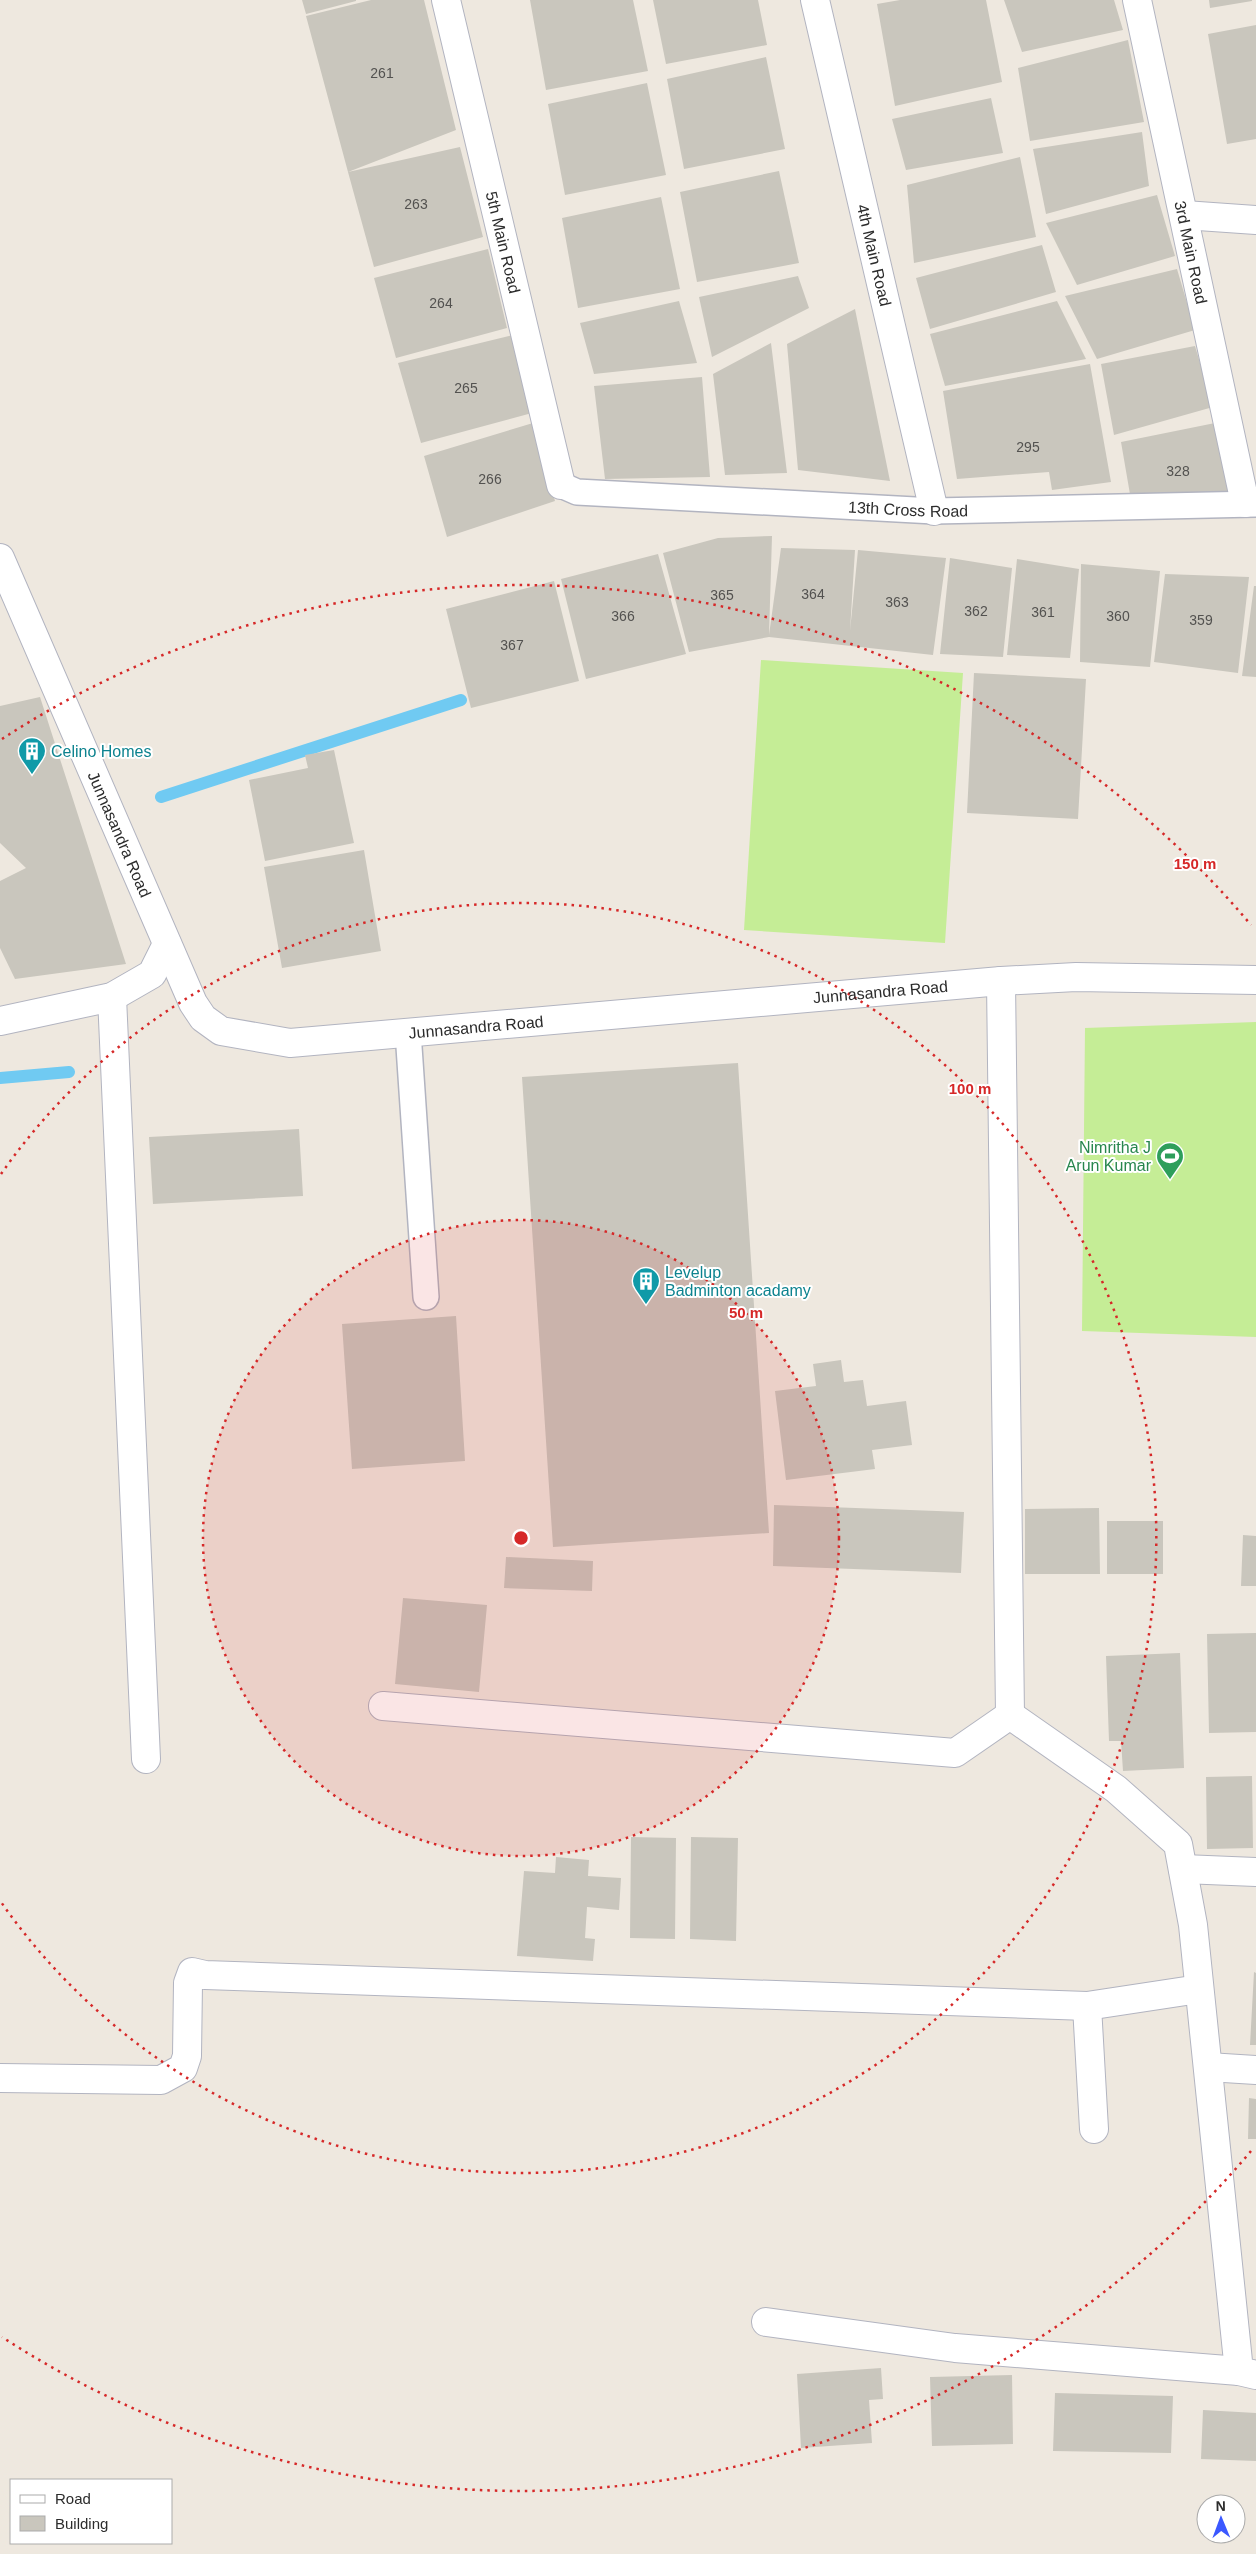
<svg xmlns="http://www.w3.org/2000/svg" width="1256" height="2554" font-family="Arial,sans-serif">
	<rect width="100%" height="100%" fill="#eee8df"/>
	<path fill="#c5ed96" d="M 761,660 L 963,673 L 945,943 L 744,930 Z
		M 1256,1022 L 1256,1337 L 1082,1331 L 1085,1028 Z"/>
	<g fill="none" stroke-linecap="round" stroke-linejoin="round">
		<path stroke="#70caf2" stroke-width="12" d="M 161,797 L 461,700
			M 0,1078 L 69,1072"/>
	</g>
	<path fill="#c9c6bd" d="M 302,0 L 356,0 L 356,1 L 306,14 Z
		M 371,0 L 424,0 L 456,130 L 348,172 L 306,16 Z
		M 530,0 L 633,0 L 648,71 L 546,90 Z
		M 653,0 L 758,0 L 767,45 L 666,64 Z
		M 900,0 L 986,0 L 1002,82 L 895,106 L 877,4 Z
		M 1004,0 L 1114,0 L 1123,30 L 1022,52 Z
		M 1209,0 L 1252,0 L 1252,1 L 1210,8 Z
		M 1256,25 L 1256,139 L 1227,144 L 1208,34 Z
		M 1128,40 L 1144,122 L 1030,141 L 1018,68 Z
		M 766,57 L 785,149 L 684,169 L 667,79 Z
		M 647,83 L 666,175 L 565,195 L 548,104 Z
		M 991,98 L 1003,153 L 906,170 L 892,119 Z
		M 1142,132 L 1149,186 L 1046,214 L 1033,149 Z
		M 460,147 L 483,237 L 374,267 L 348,172 Z
		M 1020,157 L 1036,237 L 914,263 L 907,185 Z
		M 779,171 L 799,263 L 697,282 L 680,192 Z
		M 1157,195 L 1175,256 L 1077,285 L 1046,223 Z
		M 661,197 L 680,289 L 578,308 L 562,218 Z
		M 1042,245 L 1056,292 L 930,329 L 916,278 Z
		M 488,249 L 507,328 L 396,358 L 374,278 Z
		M 1177,269 L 1195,330 L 1097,359 L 1065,296 Z
		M 798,276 L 809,308 L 712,357 L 699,297 Z
		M 679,301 L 697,363 L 594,374 L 580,323 Z
		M 1057,301 L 1086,359 L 945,386 L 930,334 Z
		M 855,309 L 890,481 L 798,470 L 787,344 Z
		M 513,335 L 532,413 L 421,443 L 398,363 Z
		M 771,343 L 787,473 L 725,475 L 713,374 Z
		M 1195,346 L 1213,407 L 1114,435 L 1101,364 Z
		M 1090,364 L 1111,482 L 1052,490 L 1049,472 L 957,479 L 943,391 Z
		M 702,377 L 710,477 L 605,479 L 594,386 Z
		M 1220,422 L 1236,499 L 1131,500 L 1121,442 Z
		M 533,423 L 555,501 L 447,537 L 424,456 Z
		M 772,536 L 769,635 L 781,548 L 855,550 L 850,631 L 858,550 L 946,558 L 933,655 L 769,637 L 689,652 L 663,553 L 718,538 Z
		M 658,554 L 686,654 L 586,679 L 561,579 Z
		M 950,558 L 1012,568 L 1003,657 L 940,654 Z
		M 1017,559 L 1079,569 L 1070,658 L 1007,655 Z
		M 1081,564 L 1160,571 L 1150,667 L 1080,662 Z
		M 1165,574 L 1249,577 L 1238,673 L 1154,662 Z
		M 554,581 L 579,681 L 471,708 L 446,609 Z
		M 1254,586 L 1256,586 L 1256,677 L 1242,676 Z
		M 974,673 L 1086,679 L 1078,819 L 967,813 Z
		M 40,697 L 126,964 L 15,979 L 0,948 L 0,881 L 26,868 L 0,843 L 0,706 Z
		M 334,750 L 354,843 L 265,861 L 249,780 L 308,768 L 305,755 Z
		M 364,850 L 381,951 L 282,968 L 264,867 Z
		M 738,1063 L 769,1533 L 553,1547 L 522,1077 Z
		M 299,1129 L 303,1196 L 153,1204 L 149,1137 Z
		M 456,1316 L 465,1461 L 352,1469 L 342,1324 Z
		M 841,1360 L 844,1382 L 863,1380 L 867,1406 L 906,1401 L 912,1445 L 872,1450 L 875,1469 L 786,1480 L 775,1391 L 816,1386 L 813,1364 Z
		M 774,1505 L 964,1512 L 961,1573 L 773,1566 Z
		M 1099,1508 L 1100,1574 L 1025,1574 L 1025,1509 Z
		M 1107,1521 L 1163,1521 L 1163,1574 L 1107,1574 Z
		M 1243,1535 L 1256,1536 L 1256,1586 L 1241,1586 Z
		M 506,1557 L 593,1561 L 592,1591 L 504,1588 Z
		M 403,1598 L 487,1605 L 479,1692 L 395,1684 Z
		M 1256,1633 L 1256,1732 L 1209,1733 L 1207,1634 Z
		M 1180,1653 L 1184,1768 L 1123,1771 L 1121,1741 L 1109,1741 L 1106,1656 Z
		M 1252,1776 L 1253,1848 L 1207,1849 L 1206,1777 Z
		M 631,1837 L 676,1838 L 675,1939 L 630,1938 Z
		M 691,1837 L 738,1838 L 736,1941 L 690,1939 Z
		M 556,1857 L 589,1860 L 588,1876 L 621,1878 L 619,1910 L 587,1907 L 585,1938 L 595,1939 L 593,1961 L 517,1956 L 524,1871 L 555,1873 Z
		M 1254,1972 L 1256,1973 L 1256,2045 L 1250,2045 Z
		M 1249,2098 L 1256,2099 L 1256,2139 L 1248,2139 Z
		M 881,2368 L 883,2399 L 869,2400 L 872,2443 L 801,2448 L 797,2374 Z
		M 1012,2375 L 1013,2444 L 932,2446 L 930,2377 Z
		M 1055,2393 L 1173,2396 L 1171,2453 L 1053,2451 Z
		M 1203,2410 L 1256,2413 L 1256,2461 L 1201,2459 Z"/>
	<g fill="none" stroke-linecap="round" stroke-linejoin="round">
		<g stroke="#b2b4c0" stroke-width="28">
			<g id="service">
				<path id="s1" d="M 561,485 L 577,492 L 934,511 L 1256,504"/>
				<path d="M 408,1032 L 426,1297"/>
			</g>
		</g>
		<g stroke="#b2b4c0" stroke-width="30">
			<g id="minor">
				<path id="s2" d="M 446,0 L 561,485"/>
				<path id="s3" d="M 815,0 L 934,511"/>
				<path id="s4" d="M 1137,0 L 1245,503"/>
				<path d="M 1184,215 L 1256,220"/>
				<path d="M 1001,981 L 1010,1715"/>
				<path d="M 112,997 L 146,1759"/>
				<path d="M 0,1021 L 112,997 L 152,974 L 167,944"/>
				<path d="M 383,1706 L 955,1753 L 1010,1715"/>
				<path d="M 1010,1715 L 1116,1789 L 1178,1844 L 1193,1925 L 1239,2371 L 1256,2375"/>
				<path d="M 1183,1869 L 1256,1872"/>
				<path d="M 1087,2006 L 1094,2129"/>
				<path d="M 1208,2067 L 1256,2070"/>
				<path d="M 0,2078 L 161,2080 L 183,2068 L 187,2056 L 188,1983 L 192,1972 L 205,1975 L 1087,2006 L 1199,1989"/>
				<path d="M 766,2322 L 955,2348 L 1239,2371"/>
			</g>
		</g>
		<g stroke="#b2b4c0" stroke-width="30">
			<g id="tertiary">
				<path id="s5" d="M 0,558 L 193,1003 L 203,1018 L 221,1031 L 290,1043 L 1001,981 L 1076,977 L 1256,980"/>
			</g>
		</g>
		<use href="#service" stroke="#fff" stroke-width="25"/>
		<use href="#minor" stroke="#fff" stroke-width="28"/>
		<use href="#tertiary" stroke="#fff" stroke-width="28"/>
	</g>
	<circle cx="521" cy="1538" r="318" fill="#d62828" fill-opacity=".12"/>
	<g fill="none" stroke="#d62828" stroke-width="2.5" stroke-dasharray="2.5 5">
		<circle cx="521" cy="1538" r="318"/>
		<path d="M1 1174A635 635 0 1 1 1 1902"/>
		<path d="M1251 2151A953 953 0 0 1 2 2337M2 739A953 953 0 0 1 1251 925"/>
	</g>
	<defs>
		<g id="building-pin" transform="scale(1.4375)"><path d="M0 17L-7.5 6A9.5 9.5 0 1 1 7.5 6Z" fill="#0f9aa8" stroke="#fff"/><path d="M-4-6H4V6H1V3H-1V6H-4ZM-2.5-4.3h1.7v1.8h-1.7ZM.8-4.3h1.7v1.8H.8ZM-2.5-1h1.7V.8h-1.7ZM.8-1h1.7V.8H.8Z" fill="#fff"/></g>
		<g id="stadium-pin" transform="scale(1.4375)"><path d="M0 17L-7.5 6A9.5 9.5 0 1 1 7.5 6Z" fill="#2e9e5b" stroke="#fff"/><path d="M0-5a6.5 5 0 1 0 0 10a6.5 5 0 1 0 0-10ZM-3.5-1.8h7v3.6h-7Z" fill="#fff"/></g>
	</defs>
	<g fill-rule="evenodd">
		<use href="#building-pin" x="32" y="751"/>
		<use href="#stadium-pin" x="1170" y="1156"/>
		<use href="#building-pin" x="646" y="1281"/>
	</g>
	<g text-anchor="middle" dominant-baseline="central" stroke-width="4" stroke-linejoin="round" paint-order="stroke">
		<g font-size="14" fill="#535250">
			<text x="382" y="73">261</text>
			<text x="416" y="204">263</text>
			<text x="441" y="303">264</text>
			<text x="466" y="388">265</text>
			<text x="1028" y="447">295</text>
			<text x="1178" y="471">328</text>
			<text x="490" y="479">266</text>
			<text x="813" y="594">364</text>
			<text x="722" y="595">365</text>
			<text x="897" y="602">363</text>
			<text x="976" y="611">362</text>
			<text x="1043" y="612">361</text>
			<text x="623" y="616">366</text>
			<text x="1118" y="616">360</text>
			<text x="1201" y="620">359</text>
			<text x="512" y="645">367</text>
		</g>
		<g font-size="16" fill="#2c2c2c" stroke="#fff">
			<text stroke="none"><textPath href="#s2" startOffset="249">5th Main Road</textPath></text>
			<text stroke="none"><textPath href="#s4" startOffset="258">3rd Main Road</textPath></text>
			<text stroke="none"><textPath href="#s3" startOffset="262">4th Main Road</textPath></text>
			<text stroke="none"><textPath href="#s1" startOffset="349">13th Cross Road</textPath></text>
			<text stroke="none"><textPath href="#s5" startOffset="301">Junnasandra Road</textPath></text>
			<text stroke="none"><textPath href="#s5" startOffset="1188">Junnasandra Road</textPath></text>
			<text stroke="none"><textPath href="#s5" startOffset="782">Junnasandra Road</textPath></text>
		</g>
		<g font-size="16" fill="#0d838f" stroke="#fff" text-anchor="start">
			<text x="51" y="751">Celino Homes</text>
			<text x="665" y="1272">Levelup<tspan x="665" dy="18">Badminton acadamy</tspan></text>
		</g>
		<g font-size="16" fill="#27864d" stroke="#fff" text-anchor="end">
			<text x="1151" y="1147">Nimritha J<tspan x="1151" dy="18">Arun Kumar</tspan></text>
		</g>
	</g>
	<circle cx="521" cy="1538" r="8" fill="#d62828" stroke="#fff" stroke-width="2.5"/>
	<g font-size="15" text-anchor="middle" font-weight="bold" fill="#d62828" stroke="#fff" stroke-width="4" stroke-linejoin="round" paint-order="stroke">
		<text x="1195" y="869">150 m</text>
		<text x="970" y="1094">100 m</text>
		<text x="746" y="1318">50 m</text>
	</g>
	<rect x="10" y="2479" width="162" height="65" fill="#ffffff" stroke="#ababab"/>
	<rect x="20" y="2495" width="25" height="8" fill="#ffffff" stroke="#ababab"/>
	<text x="55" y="2504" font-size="15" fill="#2c2c2c">Road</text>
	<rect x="20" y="2516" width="25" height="15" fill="#c9c6bd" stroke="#ababab"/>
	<text x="55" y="2529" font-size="15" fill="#2c2c2c">Building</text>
	<g transform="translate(1221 2519) rotate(359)"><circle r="24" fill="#ffffff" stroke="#ababab"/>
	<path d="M0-4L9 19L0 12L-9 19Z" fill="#3b58ff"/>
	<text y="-8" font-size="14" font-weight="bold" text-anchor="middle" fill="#2c2c2c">N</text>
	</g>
</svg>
